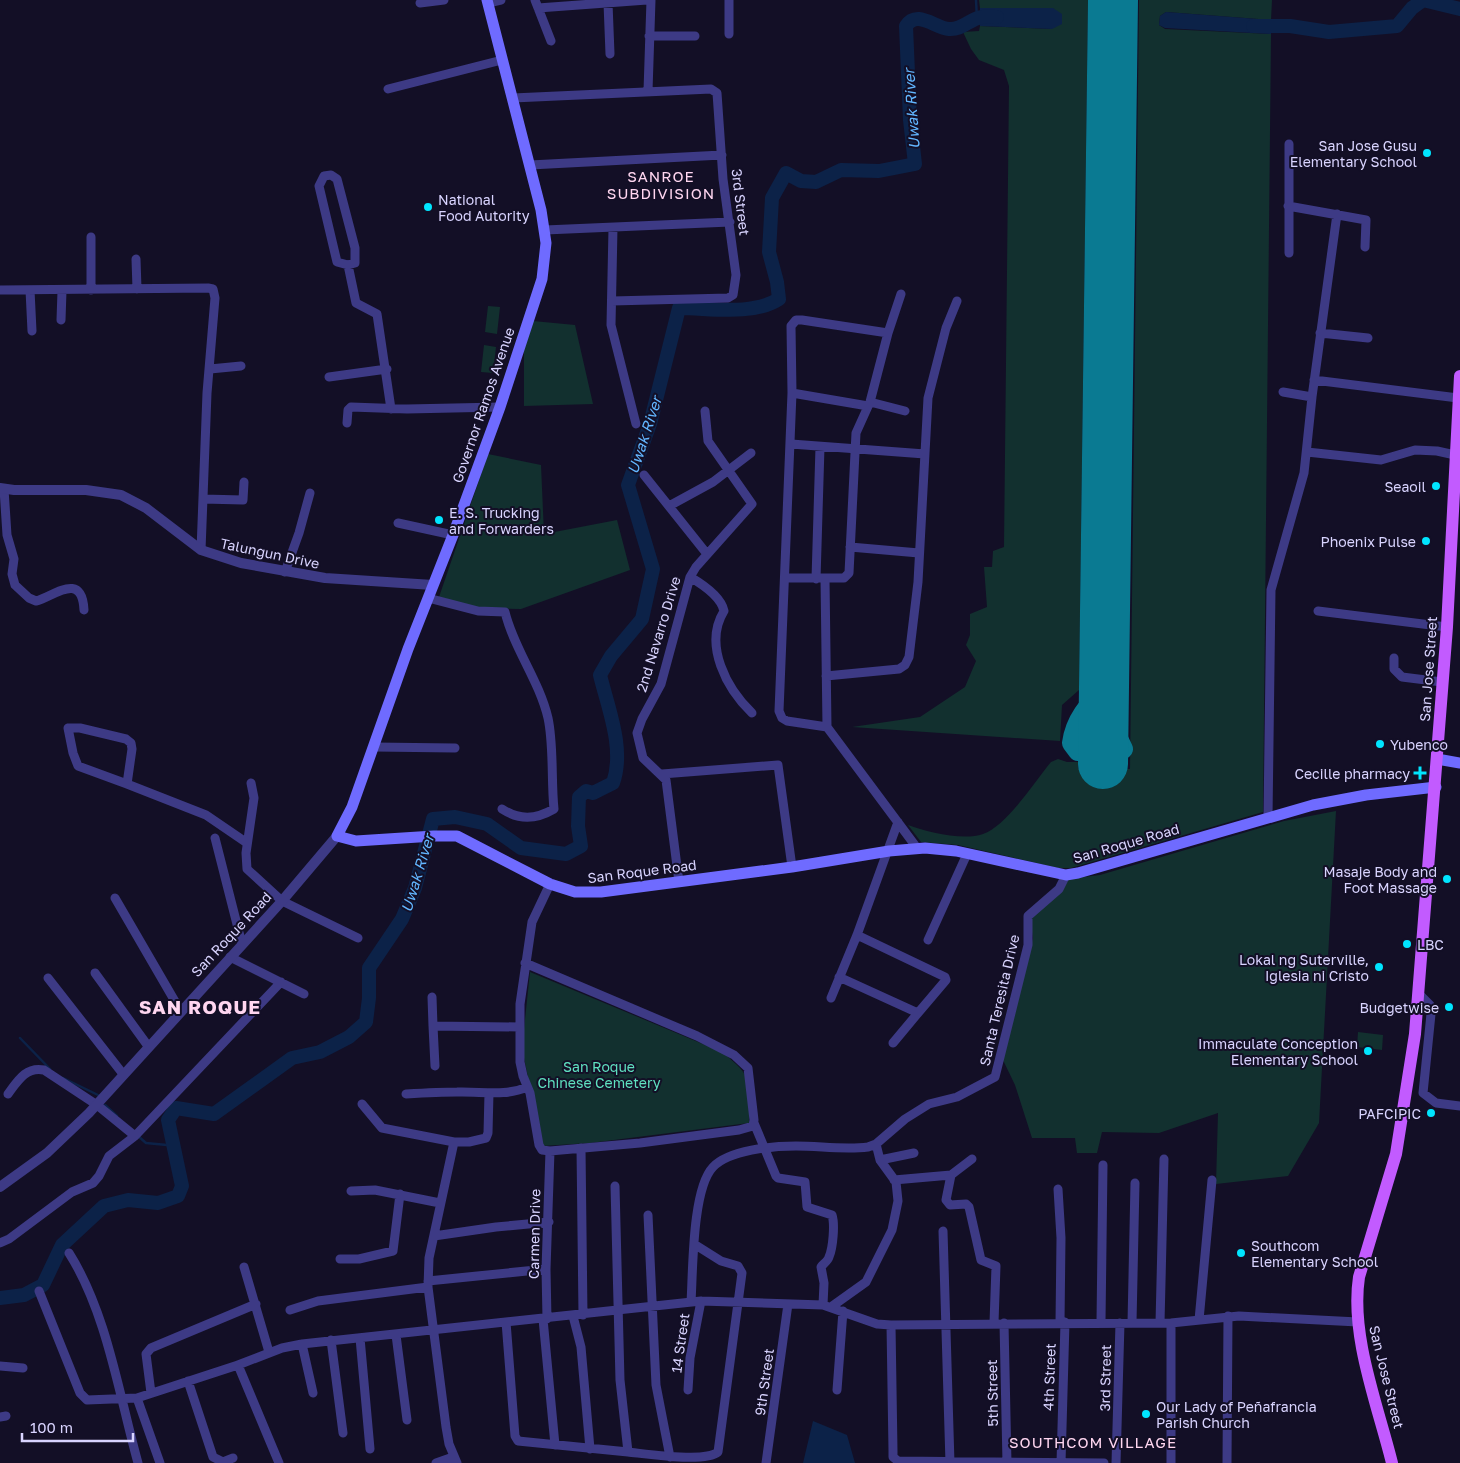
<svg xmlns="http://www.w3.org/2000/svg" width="1460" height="1463" font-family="'Golos Text',sans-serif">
	<rect width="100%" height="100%" fill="#130f26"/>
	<path fill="#12302f" d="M 979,0 L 1088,0 L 1079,690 L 1062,705 L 1060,741 L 852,727 L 920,717 L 965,687 L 976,661 L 966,645 L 970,635 L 970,614 L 987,607 L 984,567 L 992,567 L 993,551 L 1004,547 L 1009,86 L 1004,70 L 979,60 L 971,49 L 963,32 L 979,31 L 980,26 L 1052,29 L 1053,8 L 980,8 Z
		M 1139,0 L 1272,0 L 1271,20 L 1166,12 L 1160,16 L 1159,25 L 1165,29 L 1271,34 L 1263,812 L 1071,868 L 1058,868 L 958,845 L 921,842 L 908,825 C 927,832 963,841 983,834 C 1007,826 1035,781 1051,762 L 1058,759 L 1067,762 L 1078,762 L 1078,769 L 1130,769 Z
		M 488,306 L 500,307 L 497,334 L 485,332 Z
		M 533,321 L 575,325 L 593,404 L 524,406 L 524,347 Z
		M 484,345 L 496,347 L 493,373 L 481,372 Z
		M 488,454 L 541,465 L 544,534 L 617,520 L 630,570 L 521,609 L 479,608 L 439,597 Z
		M 1336,811 L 1319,1123 L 1288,1176 L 1216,1184 L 1218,1113 L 1159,1133 L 1102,1132 L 1097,1153 L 1077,1153 L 1075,1138 L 1032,1138 L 1015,1085 L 1002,1058 L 1033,938 L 1030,921 L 1033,915 L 1068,879 L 1100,875 L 1284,821 Z
		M 530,972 L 722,1052 C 756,1079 749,1082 749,1123 L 590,1143 L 542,1146 L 522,1048 Z
		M 1358,1032 L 1383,1035 L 1382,1050 L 1357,1047 Z"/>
	<path fill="#0c2248" d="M 980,8 L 1053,8 L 1062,14 L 1062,24 L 1052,29 L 980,26 Z
		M 1166,12 L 1271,20 L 1271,34 L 1165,28 L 1159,25 L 1160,16 Z
		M 813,1421 L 847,1435 L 855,1463 L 803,1463 Z"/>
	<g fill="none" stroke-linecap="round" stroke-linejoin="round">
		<path stroke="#0c2248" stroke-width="2.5" d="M 976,0 L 977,19
			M 20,1038 L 50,1069
			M 63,1078 L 98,1095
			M 105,1105 L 117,1116
			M 138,1136 L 146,1143 L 167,1145"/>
		<path stroke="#0c2248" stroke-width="14" d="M 1253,26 L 1290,26 L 1329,32 L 1397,26 L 1412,8 L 1423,0 L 1460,9
			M 0,1298 L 24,1295 L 43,1285 L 62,1245 L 104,1206 L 128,1200 L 158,1203 L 178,1196 L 182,1186 L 168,1120 L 176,1108 L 214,1114 L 292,1058 L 320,1052 L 349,1037 L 366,1022 L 369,998 L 369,968 L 402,919 L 415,888 L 433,819 L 455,817 L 487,824 L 521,848 L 566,854 L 581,846 L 578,826 L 579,797 L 586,791 L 593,793 L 613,783 C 625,749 608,708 600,675 L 611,656 L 642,619 L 653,569 L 628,485 L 650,424 L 679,308 C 710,308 752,316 779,299 L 777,282 L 769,252 L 772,198 L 786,173 L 801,181 L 816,182 L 841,170 L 879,171 L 915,164 L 910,120 L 906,26 C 917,9 935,28 949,29 C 963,30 969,19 982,17 C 987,16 992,17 997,17"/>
		<path stroke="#0a7a92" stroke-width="20" d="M 1104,721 L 1090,748 L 1078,751 L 1072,743 C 1075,720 1089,705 1104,689
			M 1094,740 C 1099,752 1112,758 1123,749 L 1104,709"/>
		<path stroke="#0a7a92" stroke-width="50" d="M 1103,764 L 1113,0"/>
		<path stroke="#3d3a85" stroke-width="9" d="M 535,0 L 551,41
			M 729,0 L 729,34
			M 420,3 L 444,0
			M 488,3 L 501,0
			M 608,3 L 610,54
			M 538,8 L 647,0
			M 649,36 L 695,36
			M 388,89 L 502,60
			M 648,91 L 651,0
			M 513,98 L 711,89 L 717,93 L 723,179 L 736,275 L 733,295 L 728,298 L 612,301
			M 1289,144 L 1289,253
			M 530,165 L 722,155
			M 1288,206 L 1366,220 L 1365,247
			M 613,228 L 611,325 L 636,424
			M 545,230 L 730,222
			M 91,237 L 91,290
			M 136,259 L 137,289
			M 348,265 L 355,263 L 355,248 L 337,179 L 331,175 L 324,176 L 319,186 L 337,262 L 348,265 L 356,303 L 377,314 L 391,409
			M 0,290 L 208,288 L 213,289 L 215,298 L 207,393 L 201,550
			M 30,290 L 32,331
			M 61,320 L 62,291
			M 888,333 L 901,294
			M 1320,333 L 1368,338
			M 210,369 L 241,366
			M 329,377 L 387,369
			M 1314,380 L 1458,398
			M 1283,392 L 1312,397
			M 792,393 L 868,406
			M 870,402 L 905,411
			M 347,423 L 348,410 L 351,407 L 407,409 L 500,407
			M 791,444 L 925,454
			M 1307,452 L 1381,460 L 1415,450 L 1437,451 L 1455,455
			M 644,475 L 707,554
			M 4,489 L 7,535 L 14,559 L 12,574 L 15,585 L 29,598 L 36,601 C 53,597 82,570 84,610
			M 203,499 L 243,500 L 244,482
			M 669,506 L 713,482 L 751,453
			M 398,523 L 453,535
			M 850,547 L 919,553
			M 285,572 L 299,533 L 310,493
			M 690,577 C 702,584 721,596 724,611 C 703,645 727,689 752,713
			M 785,578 L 844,578 L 849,573 L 856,433 L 870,402 L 888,333 L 802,320 L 796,320 L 791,326 L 792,393 L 779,711 L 782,718 L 787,721 L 827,727
			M 816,579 L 820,447
			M 825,579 L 827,727 L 917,848
			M 428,598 L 478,611 L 505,612 C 514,649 539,680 548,718 C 554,746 551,781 554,809 C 535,820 519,820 502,809
			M 1318,611 L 1447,627
			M 1394,658 L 1394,669 L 1402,677 L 1442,682
			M 826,676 L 899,669 L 905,665 L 909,657 L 918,582 L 928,398 L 946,328 L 957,301
			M 374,747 L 455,748
			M 662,774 L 778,765 L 792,867
			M 251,783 L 254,798 L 246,853 L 247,869 L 282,901 L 358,938
			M 127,784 L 78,766 L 73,753 L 68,728 L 80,728 L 126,739 L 131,743 L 132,749 L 127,784 L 206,815 L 247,843
			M 1268,817 L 1271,590 L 1304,473 L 1312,397 L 1337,214
			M 215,838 L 242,944
			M 679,882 L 666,780 L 643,758 L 637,733 L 642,719 L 661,684 L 690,577 L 696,567 L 752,504 L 708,441 L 705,411
			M 115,898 L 180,1010
			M 857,935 L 945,977 L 946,980 L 918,1013
			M 928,940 L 967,854
			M 230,957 L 304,994
			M 525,963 L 697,1036 L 734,1055 L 748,1068 L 754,1120 L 753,1126 L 739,1130 L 640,1143 L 550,1151 L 542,1150 L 539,1145 L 530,1093 L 523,1076 L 520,1062 L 520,1004 L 532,922 L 550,884
			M 95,973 L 148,1046
			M 839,977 L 918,1013 L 893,1043
			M 48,978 L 123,1074
			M 1419,994 L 1430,1005 L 1431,1014 L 1423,1093 L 1436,1103 L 1460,1106
			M 432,997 L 433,1026
			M 831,998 L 857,935 L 898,822
			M 435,1066 L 433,1026 L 519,1027
			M 8,1094 C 17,1082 26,1066 44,1070 L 97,1105 L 135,1136
			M 406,1094 C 423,1093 440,1092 457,1092 C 481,1091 505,1097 527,1087
			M 362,1104 L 382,1128 L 454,1142
			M 754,1123 L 776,1176 L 778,1178 L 805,1182 L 807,1207 L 832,1215 C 835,1224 833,1248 829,1257 C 828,1261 823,1264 821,1267 L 824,1283 L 823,1305
			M 581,1148 L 583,1315
			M 972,1159 L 951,1175 L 946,1200 L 950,1205 L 966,1204 L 969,1207 L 981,1260 L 996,1266 L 994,1323
			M 880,1160 L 914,1153
			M 894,1180 L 951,1175
			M 615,1186 L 620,1380 L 628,1452 C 647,1454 705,1463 718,1452 L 742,1273 L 738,1266 L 721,1261 L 694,1244
			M 1058,1189 L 1061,1238 L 1060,1323
			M 351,1191 L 375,1190 L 440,1203
			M 648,1215 L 656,1385 L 670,1457
			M 943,1231 L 950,1463
			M 434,1236 L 496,1227 L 549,1222
			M 0,1243 L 9,1239 L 72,1192 L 93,1183 L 99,1176 L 109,1156 L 135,1136 L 281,982
			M 69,1253 C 107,1313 119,1395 138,1463
			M 340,1259 L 359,1259 L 393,1251 L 400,1194
			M 244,1267 L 269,1352
			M 428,1281 L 546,1269
			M 39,1291 L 80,1393 L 87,1400 L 137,1398 L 238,1365 L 282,1348 L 302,1344 L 701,1301 L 823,1305 L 877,1324 L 891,1325 L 1171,1323 L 1239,1316 L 1358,1322
			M 691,1302 C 693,1271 692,1189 713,1167 C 729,1150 772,1146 796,1146 C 820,1146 844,1150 868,1147 L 876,1144 L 905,1119 L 929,1104 L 957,1097 L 995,1077 L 1028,945 L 1028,916 L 1059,889 L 1066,875
			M 831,1307 L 866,1282 L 892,1230 L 898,1201 L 896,1182 L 880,1160 L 876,1144
			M 290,1310 L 318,1301 L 428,1287
			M 573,1316 L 581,1347 L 590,1449
			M 543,1319 L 555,1445
			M 547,1319 L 546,1269 L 550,1151
			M 1199,1320 L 1212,1180
			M 506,1322 L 515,1436 L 518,1441 L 628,1452
			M 1101,1322 L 1103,1165
			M 1004,1323 L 1007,1463
			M 1132,1323 L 1135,1183
			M 1160,1323 L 1164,1159
			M 891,1325 L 893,1451 L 893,1457 L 898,1461 L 1104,1463
			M 396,1335 L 407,1420
			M 360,1338 L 370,1449
			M 331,1340 L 343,1433
			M 302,1344 L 313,1393
			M 238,1365 L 279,1463
			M 0,1366 L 23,1368
			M 188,1381 L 213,1457 L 223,1462 L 233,1458
			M 688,1390 L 690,1358 L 701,1301
			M 837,1390 L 843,1311
			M 151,1393 L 146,1354 L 151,1348 L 256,1304
			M 137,1398 L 160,1463
			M 0,1417 L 6,1416
			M 436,1463 L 453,1457
			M 457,1463 L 449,1444 L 446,1427 L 428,1287 L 429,1258 L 454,1142 L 469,1142 L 486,1138 L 488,1133 L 489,1093
			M 766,1463 L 788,1304
			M 1061,1463 L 1065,1322
			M 1116,1463 L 1120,1323
			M 1171,1463 L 1171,1323
			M 1227,1463 L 1228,1316"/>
		<path stroke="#3d3a85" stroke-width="10" d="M 0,488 L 14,490 L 86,490 L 121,495 L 146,508 L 201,550 L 241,563 L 325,578 L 433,585
			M 0,1187 L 47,1153 L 89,1113 L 282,901 L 337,836"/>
		<path stroke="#6f6bff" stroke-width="11" d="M 487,0 L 541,210 L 546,243 L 542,279 L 500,407 L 453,535 L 408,649 L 352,807 L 337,836 L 356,841 L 434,836 L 457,836 L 550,884 L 575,892 L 601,892 L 792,867 L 889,851 L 925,848 L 956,851 L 1066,875 L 1078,873 L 1313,805 L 1366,795 L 1436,787
			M 1437,759 L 1460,763"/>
		<path stroke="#c25bff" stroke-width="12" d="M 1392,1463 C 1378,1406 1350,1336 1359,1277 L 1396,1154 L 1415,1034 L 1447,627 L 1460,376"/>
	</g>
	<g fill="#00e5ff" stroke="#130f26" stroke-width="2">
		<circle cx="1427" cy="153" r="5"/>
		<circle cx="428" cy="207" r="5"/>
		<circle cx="1436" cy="486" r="5"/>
		<circle cx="439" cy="520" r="5"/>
		<circle cx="1426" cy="541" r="5"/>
		<circle cx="1380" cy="744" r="5"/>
		<path d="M1417.5 765.5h5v5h5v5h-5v5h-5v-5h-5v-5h5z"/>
		<circle cx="1447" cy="879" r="5"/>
		<circle cx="1407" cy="944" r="5"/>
		<circle cx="1379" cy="967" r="5"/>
		<circle cx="1449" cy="1007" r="5"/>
		<circle cx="1368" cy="1051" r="5"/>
		<circle cx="1431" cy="1113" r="5"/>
		<circle cx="1241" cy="1253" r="5"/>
		<circle cx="1146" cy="1414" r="5"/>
	</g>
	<g text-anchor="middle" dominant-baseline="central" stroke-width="4" stroke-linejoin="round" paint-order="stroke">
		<g font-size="14" fill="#d9d4ff" stroke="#130f26" text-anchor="end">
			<text x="1417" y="145">San Jose Gusu<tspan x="1417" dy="16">Elementary School</tspan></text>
			<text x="438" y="199" text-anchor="start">National<tspan x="438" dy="16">Food Autority</tspan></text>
			<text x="1426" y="486">Seaoil</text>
			<text x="449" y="512" text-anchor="start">E. S. Trucking<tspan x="449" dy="16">and Forwarders</tspan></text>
			<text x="1416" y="541">Phoenix Pulse</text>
			<text x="1390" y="744" text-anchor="start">Yubenco</text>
			<text x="1410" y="773">Cecille pharmacy</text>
			<text x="1437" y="871">Masaje Body and<tspan x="1437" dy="16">Foot Massage</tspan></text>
			<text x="1417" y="944" text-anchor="start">LBC</text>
			<text x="1369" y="959">Lokal ng Suterville,<tspan x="1369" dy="16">Iglesia ni Cristo</tspan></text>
			<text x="1439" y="1007">Budgetwise</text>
			<text x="1358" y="1043">Immaculate Conception<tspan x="1358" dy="16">Elementary School</tspan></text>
			<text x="1421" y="1113">PAFCIPIC</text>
			<text x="1251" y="1245" text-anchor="start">Southcom<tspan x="1251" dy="16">Elementary School</tspan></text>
			<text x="1156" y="1406" text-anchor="start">Our Lady of Peñafrancia<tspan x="1156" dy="16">Parish Church</tspan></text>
		</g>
		<g font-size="14" fill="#d9d4ff" stroke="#130f26">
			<text transform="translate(741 202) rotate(83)">3rd Street</text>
			<text transform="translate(483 405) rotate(-71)">Governor Ramos Avenue</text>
			<text transform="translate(270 553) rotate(12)">Talungun Drive</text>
			<text transform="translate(658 634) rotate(-73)">2nd Navarro Drive</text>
			<text transform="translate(1428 669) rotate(-86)">San Jose Street</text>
			<text transform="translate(1126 843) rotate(-16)">San Roque Road</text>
			<text transform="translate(642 871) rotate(-7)">San Roque Road</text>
			<text transform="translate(231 934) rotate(-47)">San Roque Road</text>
			<text transform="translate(999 1000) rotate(-77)">Santa Teresita Drive</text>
			<text transform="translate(534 1234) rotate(-89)">Carmen Drive</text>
			<text transform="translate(680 1343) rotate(-82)">14 Street</text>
			<text transform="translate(1049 1377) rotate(-88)">4th Street</text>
			<text transform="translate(1387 1377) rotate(76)">San Jose Street</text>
			<text transform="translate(1105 1378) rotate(-89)">3rd Street</text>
			<text transform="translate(764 1382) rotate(-82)">9th Street</text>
			<text transform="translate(992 1393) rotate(-91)">5th Street</text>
		</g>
		<g font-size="14" fill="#5fe0c0" stroke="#130f26">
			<text x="599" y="1066">San Roque<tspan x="599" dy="16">Chinese Cemetery</tspan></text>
		</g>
		<g font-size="15" font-style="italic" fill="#62b6ff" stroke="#130f26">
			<text transform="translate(911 109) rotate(-94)">Uwak River</text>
			<text transform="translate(644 435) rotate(-72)">Uwak River</text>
			<text transform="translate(417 873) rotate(-73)">Uwak River</text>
		</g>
		<g font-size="15" letter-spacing="1" fill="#ffd6f0" stroke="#130f26">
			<text x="661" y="176">SANROE<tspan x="661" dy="17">SUBDIVISION</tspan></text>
			<text x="1093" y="1442">SOUTHCOM VILLAGE</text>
		</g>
		<g font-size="19" font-weight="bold" letter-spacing="1" fill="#ffd6f0" stroke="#130f26">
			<text x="200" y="1006">SAN ROQUE</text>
		</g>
	</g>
	<path d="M22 1433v8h111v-8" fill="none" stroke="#d9d4ff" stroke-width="2.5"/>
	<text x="30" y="1433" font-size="15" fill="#d9d4ff" stroke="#130f26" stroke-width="4" paint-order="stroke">100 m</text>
</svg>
